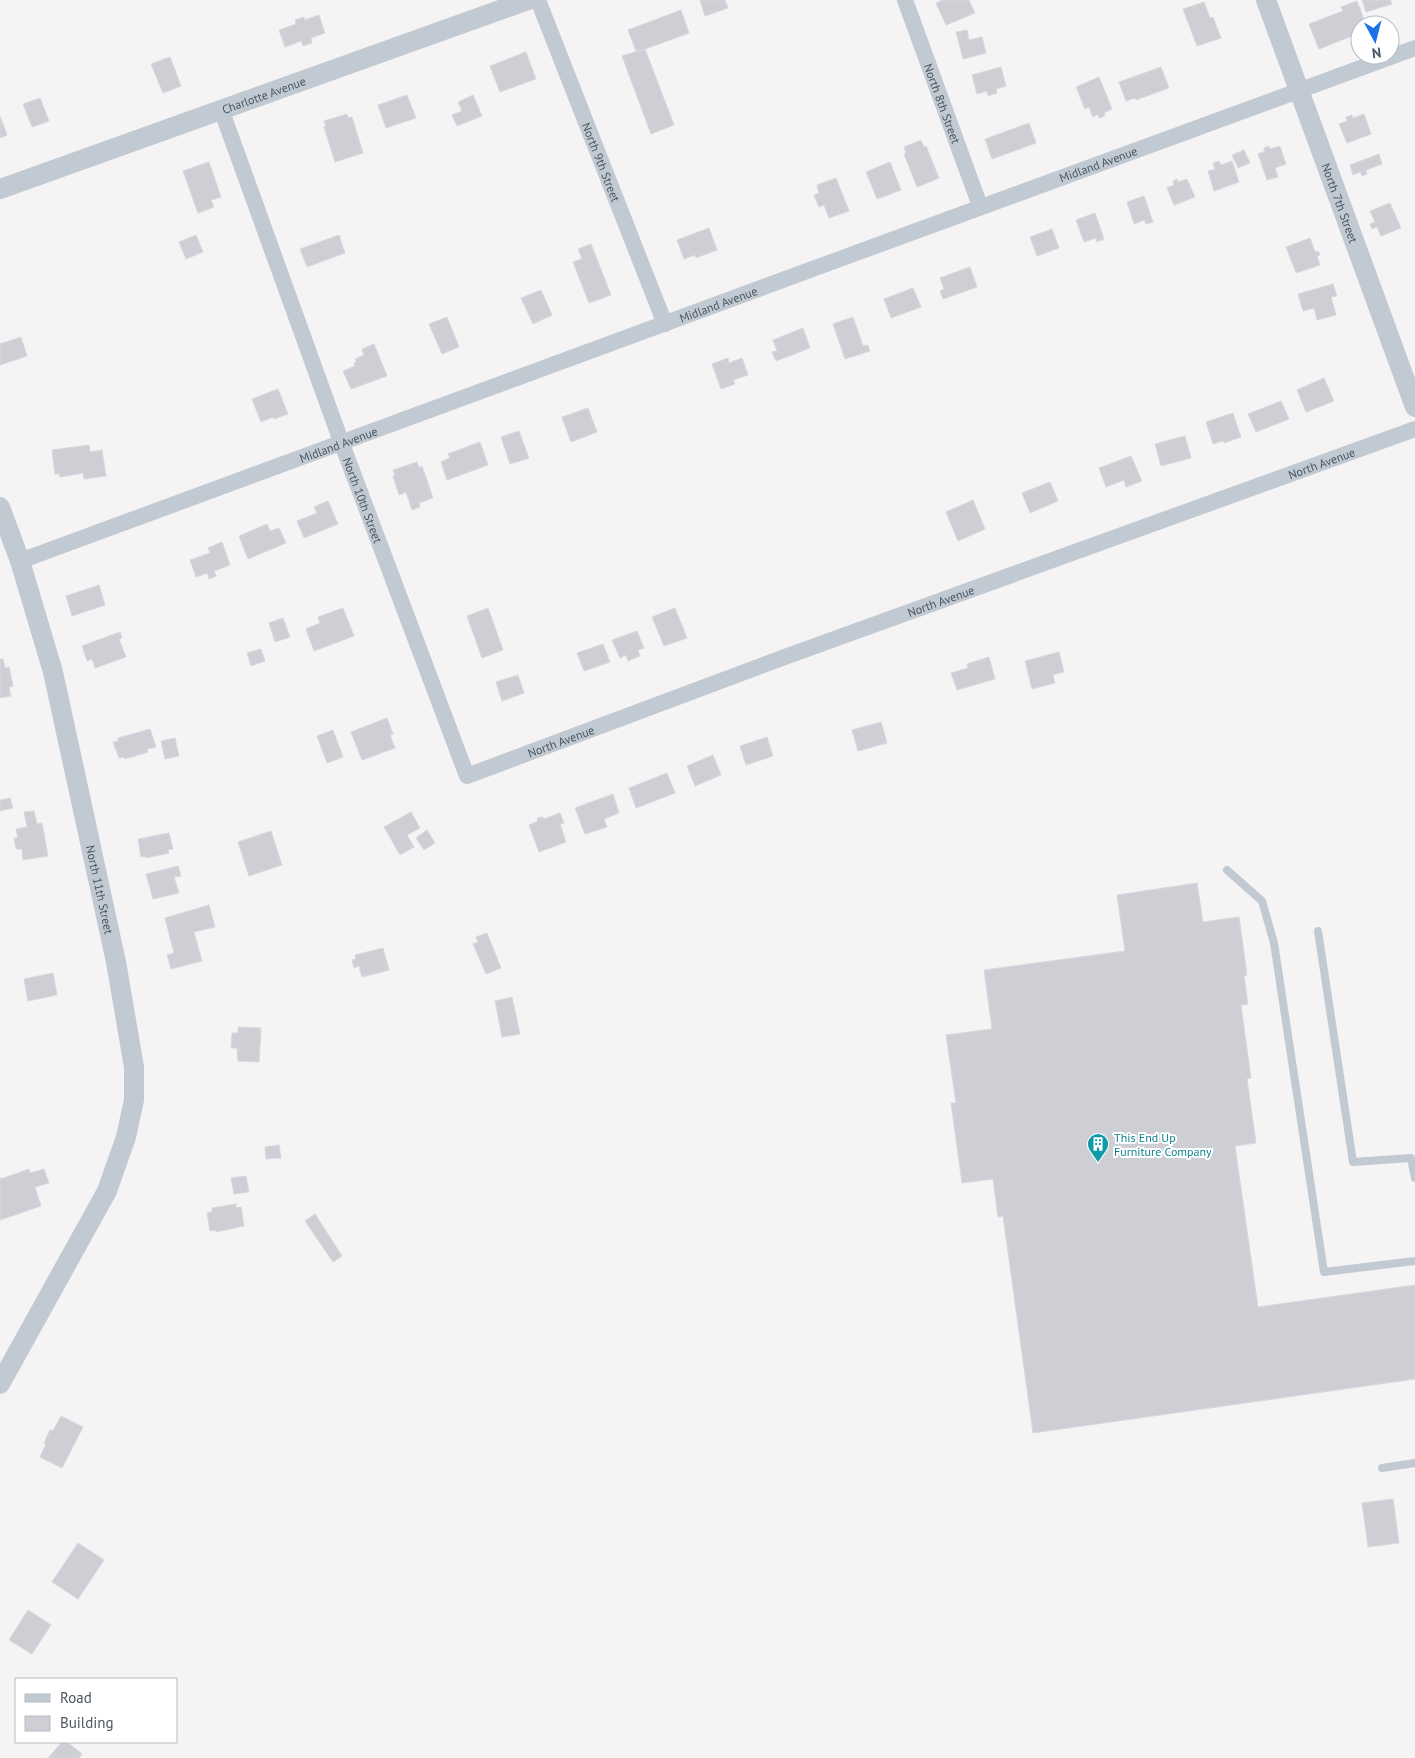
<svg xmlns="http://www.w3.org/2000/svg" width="1415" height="1758" font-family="'PT Sans',sans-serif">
	<rect width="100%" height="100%" fill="#f5f3f3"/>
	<path fill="#cdcfd5" stroke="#d7d9de" d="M 700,0 L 725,0 L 728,8 L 705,16 Z
		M 943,0 L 969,0 L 975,13 L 946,25 L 936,3 Z
		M 1362,0 L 1390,0 L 1392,4 L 1366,12 Z
		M 1357,1 L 1366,25 L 1360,25 L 1360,38 L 1353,40 L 1352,36 L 1319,49 L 1309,24 L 1343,11 L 1341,7 Z
		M 1204,2 L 1210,18 L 1213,17 L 1221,38 L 1197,46 L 1183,9 Z
		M 681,10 L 689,33 L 645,49 L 636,51 L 628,30 Z
		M 319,15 L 325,33 L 311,38 L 312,43 L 303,46 L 301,41 L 285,47 L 279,30 L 296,24 L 295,20 L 304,17 L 305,20 Z
		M 967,30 L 969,40 L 982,37 L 986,53 L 963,59 L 956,32 Z
		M 645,49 L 674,125 L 651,134 L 622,56 Z
		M 526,52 L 536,79 L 500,92 L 490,66 Z
		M 170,57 L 181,86 L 163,93 L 151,64 Z
		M 1001,67 L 1006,86 L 996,89 L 997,93 L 988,96 L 987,91 L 977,94 L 972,75 Z
		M 1161,67 L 1169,88 L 1136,100 L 1135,98 L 1126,101 L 1119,82 Z
		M 1099,77 L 1112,109 L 1104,113 L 1105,116 L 1099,118 L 1098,114 L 1093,117 L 1089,107 L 1085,109 L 1076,87 Z
		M 407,95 L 416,118 L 386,128 L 378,105 Z
		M 473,95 L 482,116 L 457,126 L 452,115 L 462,111 L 458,102 Z
		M 40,98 L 49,121 L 32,127 L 23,104 Z
		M 347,114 L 348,118 L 352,117 L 363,153 L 335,162 L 324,127 L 326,126 L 324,121 Z
		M 1364,114 L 1371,134 L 1347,143 L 1339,124 L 1347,121 L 1346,117 L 1352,115 L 1353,118 Z
		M 0,116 L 7,135 L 0,138 Z
		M 1029,123 L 1036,143 L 992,159 L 985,139 Z
		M 921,140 L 924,147 L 926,146 L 939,178 L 917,187 L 904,154 L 906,153 L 904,147 Z
		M 1269,146 L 1270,149 L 1280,146 L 1286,164 L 1275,168 L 1278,177 L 1267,180 L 1258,154 L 1265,151 L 1264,148 Z
		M 1244,150 L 1250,163 L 1238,168 L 1232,155 Z
		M 1379,154 L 1382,164 L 1366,170 L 1367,174 L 1362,176 L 1360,172 L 1353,175 L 1350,165 Z
		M 1219,161 L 1221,165 L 1232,161 L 1239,182 L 1214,191 L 1208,171 L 1215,169 L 1213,163 Z
		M 209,162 L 221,197 L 211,200 L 214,207 L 198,213 L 183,171 Z
		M 890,162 L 901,190 L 877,199 L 866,172 Z
		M 836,178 L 849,211 L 829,218 L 824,205 L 819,207 L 814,195 L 819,193 L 817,185 Z
		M 1177,179 L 1178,182 L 1187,179 L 1195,197 L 1174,205 L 1167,188 L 1174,185 L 1173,181 Z
		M 1144,196 L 1153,222 L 1146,224 L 1144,220 L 1134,224 L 1127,202 Z
		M 1390,203 L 1401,228 L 1381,236 L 1377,227 L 1372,229 L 1370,224 L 1375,222 L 1370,211 Z
		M 1095,213 L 1104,239 L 1097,242 L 1096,238 L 1084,242 L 1076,220 Z
		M 709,228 L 717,250 L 696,258 L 695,255 L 684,259 L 677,240 Z
		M 1052,229 L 1059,248 L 1037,256 L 1030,237 Z
		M 196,235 L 203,252 L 186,259 L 179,242 Z
		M 339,235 L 345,253 L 307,267 L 300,249 Z
		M 1310,238 L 1315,252 L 1318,251 L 1320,255 L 1317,256 L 1320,265 L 1296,273 L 1286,247 Z
		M 591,244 L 611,295 L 589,303 L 573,262 L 582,259 L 578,249 Z
		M 970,267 L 977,287 L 943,299 L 940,291 L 944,289 L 940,278 Z
		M 1333,284 L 1337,296 L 1331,297 L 1336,315 L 1317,320 L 1314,308 L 1303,311 L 1298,294 Z
		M 913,288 L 921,307 L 891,318 L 884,299 Z
		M 541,290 L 552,315 L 533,324 L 521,298 Z
		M 447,317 L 459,347 L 442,354 L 429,324 Z
		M 853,317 L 863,346 L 868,345 L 870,351 L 845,359 L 833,324 Z
		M 803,328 L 810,348 L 776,361 L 772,352 L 777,351 L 773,340 Z
		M 21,337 L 27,356 L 0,365 L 0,344 Z
		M 374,344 L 387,376 L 351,389 L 343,371 L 355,366 L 354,363 L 356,362 L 355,359 L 364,355 L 362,349 Z
		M 728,358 L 729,363 L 742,358 L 748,375 L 733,380 L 735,384 L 721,389 L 712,364 Z
		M 1324,378 L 1334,401 L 1306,412 L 1297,390 Z
		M 278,389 L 288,414 L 274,419 L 273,417 L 261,422 L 252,399 Z
		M 1281,401 L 1289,419 L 1256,432 L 1248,414 Z
		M 588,408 L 597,432 L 571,442 L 562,417 Z
		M 1233,413 L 1241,437 L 1224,443 L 1223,441 L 1213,444 L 1206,422 Z
		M 519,431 L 529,458 L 510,464 L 501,437 Z
		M 1185,436 L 1191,458 L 1161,466 L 1155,444 Z
		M 480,442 L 488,465 L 447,480 L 441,462 L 450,458 L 448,454 Z
		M 89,445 L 90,452 L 102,450 L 106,476 L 84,479 L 83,473 L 60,477 L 59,474 L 55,474 L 52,450 Z
		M 1131,456 L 1142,481 L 1126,487 L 1124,480 L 1106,487 L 1099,468 Z
		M 417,462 L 419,468 L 422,466 L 433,498 L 419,503 L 420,507 L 412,510 L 406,492 L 399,495 L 393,476 L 395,475 L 393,470 Z
		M 1050,482 L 1058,501 L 1030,513 L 1022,493 Z
		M 973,500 L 985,529 L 958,541 L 946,512 Z
		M 328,501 L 338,524 L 304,538 L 297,521 L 317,513 L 314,507 Z
		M 267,524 L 270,531 L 279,528 L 286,543 L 248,559 L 239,536 Z
		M 222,542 L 230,565 L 214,571 L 216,576 L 209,579 L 207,573 L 196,577 L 190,560 L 210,553 L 208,548 Z
		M 99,585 L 105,605 L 72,616 L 66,596 Z
		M 343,608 L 354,636 L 314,651 L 306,629 L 320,623 L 318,617 Z
		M 488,608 L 503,650 L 482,658 L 467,616 Z
		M 675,608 L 687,638 L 664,646 L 652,617 Z
		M 283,618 L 290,637 L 275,642 L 269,623 Z
		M 637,631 L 644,648 L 638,650 L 640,656 L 628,661 L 626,655 L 620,658 L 612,640 Z
		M 120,632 L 122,638 L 119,639 L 126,657 L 95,668 L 92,659 L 87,661 L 82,646 Z
		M 603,644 L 610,662 L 584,671 L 577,653 Z
		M 261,649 L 265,661 L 251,666 L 247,653 Z
		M 1059,652 L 1064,672 L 1053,675 L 1055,683 L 1032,689 L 1025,661 Z
		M 989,657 L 995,679 L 957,690 L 951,673 L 968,668 L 967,664 Z
		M 0,659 L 3,659 L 5,668 L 9,667 L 13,686 L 9,687 L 11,696 L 0,698 Z
		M 518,675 L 524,693 L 502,701 L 496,682 Z
		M 387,718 L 393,734 L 390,735 L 395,748 L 362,760 L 351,732 Z
		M 881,722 L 887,743 L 858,751 L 852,730 Z
		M 150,729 L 156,747 L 147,749 L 148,752 L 125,759 L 124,757 L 119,758 L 113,742 L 118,741 L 118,738 Z
		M 333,730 L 343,757 L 327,763 L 317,736 Z
		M 767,737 L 773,756 L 746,765 L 740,746 Z
		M 175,738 L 179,756 L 165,759 L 161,741 Z
		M 713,755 L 721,775 L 695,786 L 687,766 Z
		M 667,773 L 675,793 L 636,808 L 629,788 Z
		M 613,794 L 619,813 L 604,819 L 607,827 L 585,834 L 575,808 Z
		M 10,798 L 13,808 L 0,811 L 0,800 Z
		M 34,811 L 37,824 L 42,823 L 48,856 L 23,860 L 22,849 L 16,849 L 14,838 L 18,838 L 16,829 L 27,827 L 24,812 Z
		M 411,812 L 420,828 L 407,835 L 414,847 L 400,855 L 384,827 Z
		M 560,813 L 564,823 L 560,824 L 566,842 L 539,852 L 529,825 L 538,821 L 537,818 L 543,817 L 544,819 Z
		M 427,830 L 435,843 L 424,850 L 416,838 Z
		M 271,831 L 282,865 L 249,876 L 238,842 Z
		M 169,833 L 173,849 L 168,850 L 169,853 L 146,858 L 146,856 L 141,857 L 138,839 Z
		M 178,866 L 181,876 L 174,877 L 179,893 L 153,899 L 146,874 Z
		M 1197,883 L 1203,922 L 1239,917 L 1247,975 L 1244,976 L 1248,1004 L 1241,1005 L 1251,1078 L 1247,1079 L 1256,1143 L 1235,1146 L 1258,1307 L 1415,1285 L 1415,1379 L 1033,1433 L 1003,1216 L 998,1217 L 993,1179 L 962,1183 L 951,1103 L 956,1103 L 946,1035 L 992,1029 L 984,970 L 1125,951 L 1117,895 Z
		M 209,905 L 215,927 L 194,932 L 202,961 L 171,969 L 167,955 L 174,953 L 165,918 Z
		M 487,933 L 501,968 L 486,974 L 473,944 L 478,942 L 476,937 Z
		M 383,948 L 389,970 L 362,977 L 359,966 L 354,968 L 352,960 L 356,959 L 355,955 Z
		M 53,973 L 57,995 L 28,1001 L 24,979 Z
		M 512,997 L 520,1034 L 502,1037 L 495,1001 Z
		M 238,1027 L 261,1028 L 259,1062 L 238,1061 L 237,1048 L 231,1048 L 232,1033 L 238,1033 Z
		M 279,1145 L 281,1158 L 266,1159 L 265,1147 Z
		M 29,1169 L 30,1173 L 44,1169 L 49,1183 L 35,1187 L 41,1206 L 0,1220 L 0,1177 L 1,1179 Z
		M 246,1176 L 249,1192 L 234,1194 L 231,1178 Z
		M 236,1204 L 236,1208 L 241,1207 L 244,1226 L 216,1232 L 216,1230 L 210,1231 L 207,1213 L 212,1212 L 212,1208 Z
		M 315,1214 L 342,1256 L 333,1262 L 305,1221 Z
		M 61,1416 L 83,1427 L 62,1468 L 40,1457 L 46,1444 L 44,1443 L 50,1430 L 53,1431 Z
		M 1393,1499 L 1399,1543 L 1368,1547 L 1362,1503 Z
		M 78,1543 L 104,1560 L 78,1599 L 52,1582 Z
		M 28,1610 L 51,1625 L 32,1654 L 9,1640 Z
		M 62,1742 L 67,1742 L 82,1754 L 79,1758 L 48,1758 Z"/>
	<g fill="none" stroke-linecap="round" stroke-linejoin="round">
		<path stroke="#c1cad2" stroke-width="8" d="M 1227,870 L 1262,901 L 1274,943 L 1324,1272 L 1415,1261
			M 1318,931 L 1353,1162 L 1411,1158 L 1415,1178
			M 1382,1468 L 1415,1463"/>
		<g stroke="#c1cad2" stroke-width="16">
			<path id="s1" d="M 538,0 L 665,324"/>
			<path id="s2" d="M 905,0 L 980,206"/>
			<path id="s3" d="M 221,109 L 342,444 L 467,776 L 782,658 L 1415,429"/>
			<path id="s4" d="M 20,561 C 486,391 949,217 1415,48"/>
		</g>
		<g stroke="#c1cad2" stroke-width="20">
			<path id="s5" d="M 1266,0 L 1415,407"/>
			<path id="s6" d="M 0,189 L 528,0"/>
			<path id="s7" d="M 0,507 L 20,561 L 53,672 L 116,962 L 134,1067 L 134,1100 L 126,1137 L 107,1191 L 0,1384"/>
		</g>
	</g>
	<defs>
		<g id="building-pin" transform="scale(1.125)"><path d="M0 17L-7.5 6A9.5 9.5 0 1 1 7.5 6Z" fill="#0f9aa8" stroke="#fff"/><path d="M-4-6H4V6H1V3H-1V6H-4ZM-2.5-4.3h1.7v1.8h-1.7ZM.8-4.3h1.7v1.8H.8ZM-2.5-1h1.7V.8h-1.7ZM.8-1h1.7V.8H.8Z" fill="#fff"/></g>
	</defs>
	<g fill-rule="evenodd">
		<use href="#building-pin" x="1098" y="1144"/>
	</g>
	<g text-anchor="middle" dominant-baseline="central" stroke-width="4" stroke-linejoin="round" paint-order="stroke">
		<g font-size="12" fill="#4a5661" stroke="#fff">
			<text stroke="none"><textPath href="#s6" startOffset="280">Charlotte Avenue</textPath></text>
			<text stroke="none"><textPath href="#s2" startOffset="110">North 8th Street</textPath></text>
			<text stroke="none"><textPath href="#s1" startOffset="174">North 9th Street</textPath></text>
			<text stroke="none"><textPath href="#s4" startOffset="1149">Midland Avenue</textPath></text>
			<text stroke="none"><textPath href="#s5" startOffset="216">North 7th Street</textPath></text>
			<text stroke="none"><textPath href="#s4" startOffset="744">Midland Avenue</textPath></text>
			<text stroke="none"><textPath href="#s4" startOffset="339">Midland Avenue</textPath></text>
			<text stroke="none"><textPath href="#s3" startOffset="1621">North Avenue</textPath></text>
			<text stroke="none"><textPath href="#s3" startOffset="416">North 10th Street</textPath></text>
			<text stroke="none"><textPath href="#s3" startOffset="1216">North Avenue</textPath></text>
			<text stroke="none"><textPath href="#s3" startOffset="811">North Avenue</textPath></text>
			<text stroke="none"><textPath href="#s7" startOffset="396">North 11th Street</textPath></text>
		</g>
		<g font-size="12" fill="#0d838f" stroke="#fff" text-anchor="start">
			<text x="1114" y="1137">This End Up<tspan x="1114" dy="14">Furniture Company</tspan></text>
		</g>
	</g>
	<rect x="15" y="1678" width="162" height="65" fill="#ffffff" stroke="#b7bbc0"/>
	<rect x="25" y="1694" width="25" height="8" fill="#c1cad2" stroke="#b7bbc0"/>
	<text x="60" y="1703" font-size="15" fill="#4a5661">Road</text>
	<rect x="25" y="1716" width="25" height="15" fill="#cdcfd5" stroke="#b7bbc0"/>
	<text x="60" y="1728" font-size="15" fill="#4a5661">Building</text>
	<g transform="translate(1375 40) rotate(173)"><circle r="24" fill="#ffffff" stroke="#b7bbc0"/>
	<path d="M0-4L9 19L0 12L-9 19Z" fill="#1a73e8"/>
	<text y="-8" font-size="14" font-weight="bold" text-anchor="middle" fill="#4a5661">N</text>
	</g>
</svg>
